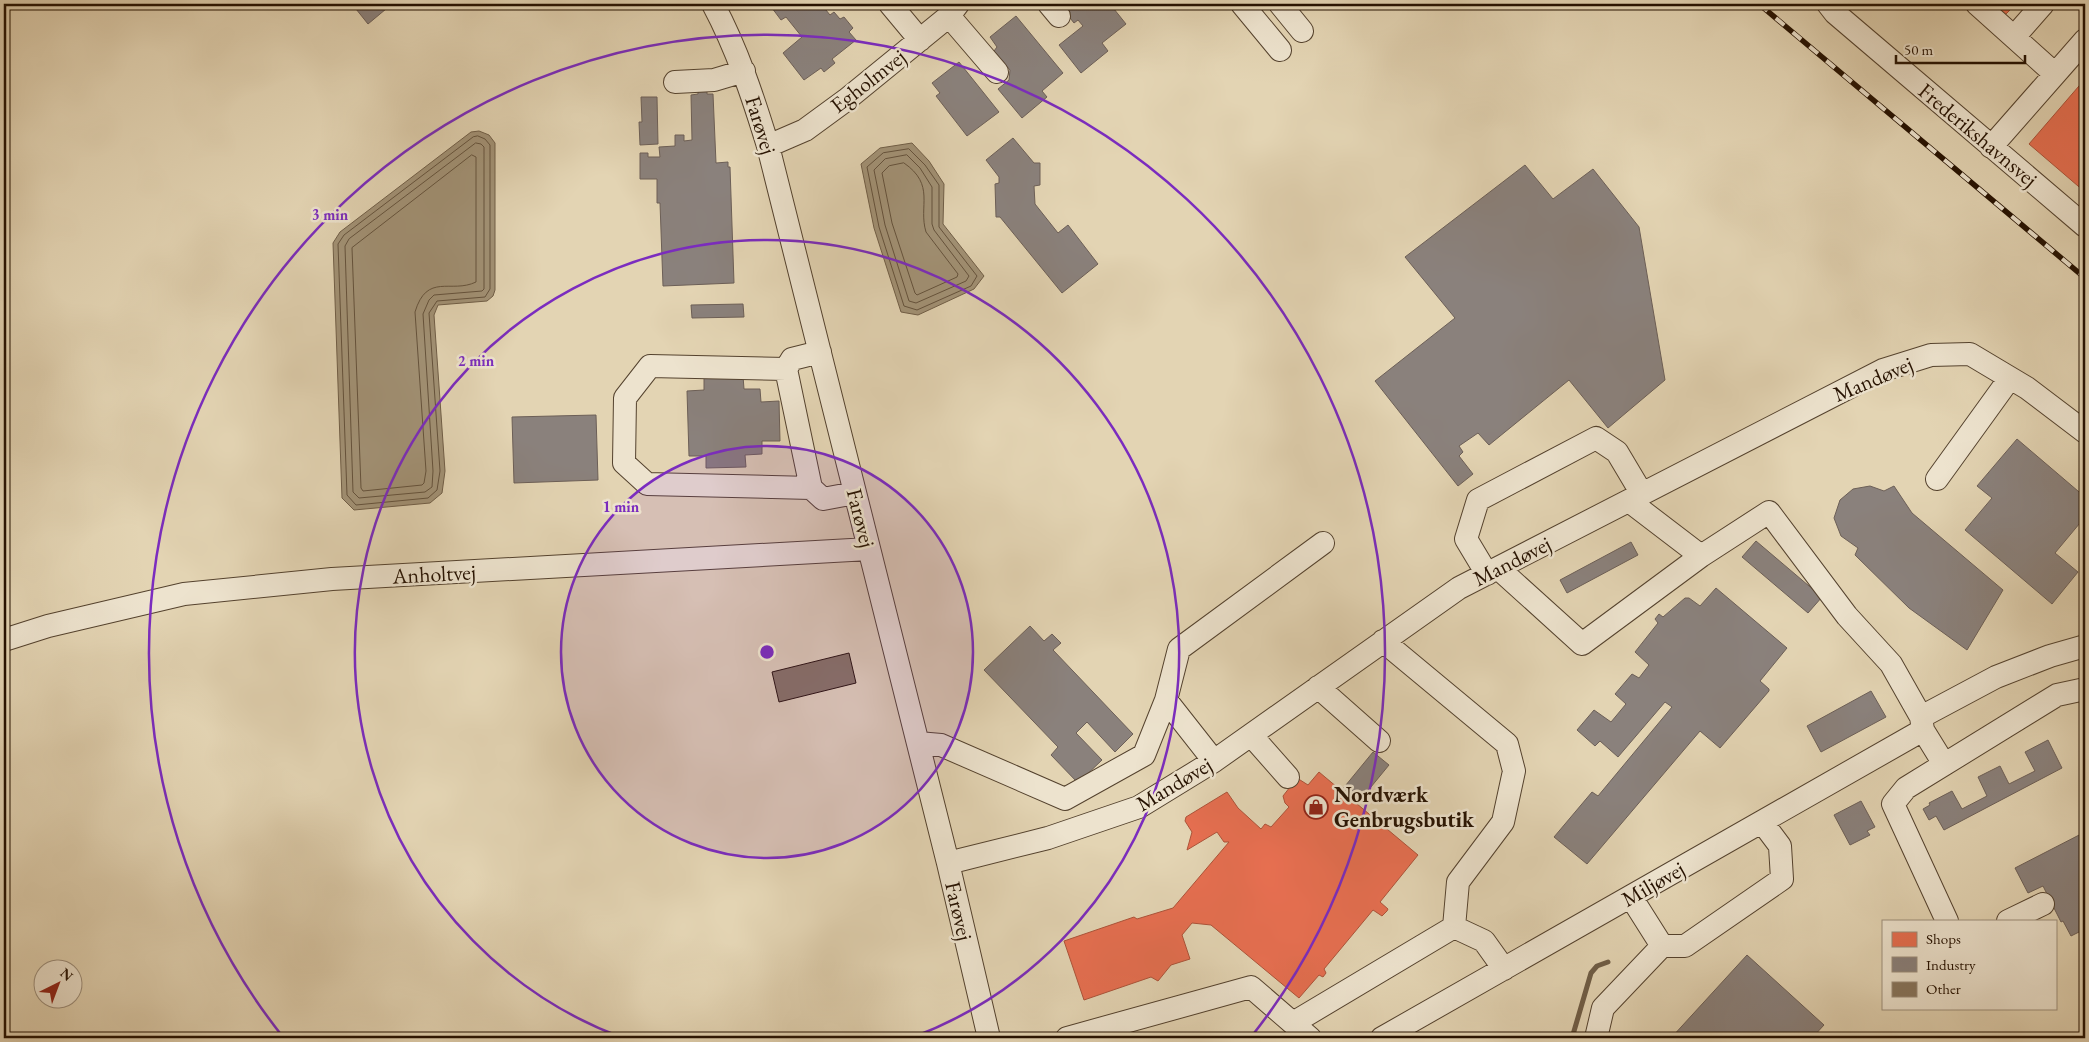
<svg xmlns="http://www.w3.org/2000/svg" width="2089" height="1042" font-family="'EB Garamond',serif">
	<rect width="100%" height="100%" fill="#e3d4b3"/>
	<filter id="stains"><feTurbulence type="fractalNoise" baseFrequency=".004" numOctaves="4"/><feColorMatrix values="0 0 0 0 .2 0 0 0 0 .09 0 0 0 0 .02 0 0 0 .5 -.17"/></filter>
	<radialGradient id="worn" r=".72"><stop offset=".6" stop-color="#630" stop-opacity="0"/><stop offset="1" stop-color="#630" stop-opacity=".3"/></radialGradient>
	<path fill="#a29276" stroke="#705e47" d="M 479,131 L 489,135 L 495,143 L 495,290 L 493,296 L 487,301 L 438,305 L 434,315 L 445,471 L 442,493 L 430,503 L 354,510 L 342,498 L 333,243 L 340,232 L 471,132 Z
		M 912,143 L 929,161 L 944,184 L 943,224 L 984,276 L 974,289 L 918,315 L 901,312 L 874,228 L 861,164 L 880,148 Z"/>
	<path fill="#e76f51" stroke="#ad5339" d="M 1992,4 L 2016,4 L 2005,15 Z
		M 2085,79 L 2085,192 L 2029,144 Z
		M 1319,772 L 1418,855 L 1380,902 L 1388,909 L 1387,911 L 1382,916 L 1373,910 L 1324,969 L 1326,973 L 1323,977 L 1319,975 L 1299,998 L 1211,925 L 1192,923 L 1182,935 L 1190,959 L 1171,965 L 1158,981 L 1151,977 L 1084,1000 L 1064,941 L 1134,917 L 1137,919 L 1173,908 L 1229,842 L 1224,842 L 1217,832 L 1187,850 L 1192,832 L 1185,821 L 1186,817 L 1227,792 L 1238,808 L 1261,829 L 1265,824 L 1271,827 L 1289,807 L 1285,803 L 1283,796 L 1297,778 L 1308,785 Z"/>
	<path fill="#8a817c" stroke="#6c5f57" d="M 352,4 L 392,4 L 368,24 Z
		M 769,4 L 821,4 L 830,15 L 834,12 L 840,19 L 844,17 L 853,28 L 849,32 L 856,40 L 832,59 L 835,63 L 824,72 L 821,68 L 804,80 L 783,53 L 802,37 L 786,17 L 781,20 Z
		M 1059,4 L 1110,4 L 1126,24 L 1102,43 L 1108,51 L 1081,73 L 1059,45 L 1083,26 L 1078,20 L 1074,23 Z
		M 1016,16 L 1063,73 L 1042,91 L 1047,97 L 1022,118 L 998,89 L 1009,80 L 1010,70 L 994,51 L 997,47 L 990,37 Z
		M 959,62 L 999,112 L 967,136 L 936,96 L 940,93 L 932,83 Z
		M 707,90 L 707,94 L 713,94 L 716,163 L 728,162 L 728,167 L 730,167 L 734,283 L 663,286 L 660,203 L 657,203 L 657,179 L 640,179 L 640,153 L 648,153 L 648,157 L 660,157 L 659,147 L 675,146 L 675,135 L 684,135 L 684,141 L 692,140 L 691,95 L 698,94 L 698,91 Z
		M 641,97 L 657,97 L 658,144 L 640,145 L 639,122 L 642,122 Z
		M 1013,138 L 1034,163 L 1040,163 L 1040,185 L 1034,186 L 1035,204 L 1058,233 L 1068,225 L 1098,264 L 1062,293 L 1000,217 L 996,217 L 995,184 L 999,183 L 999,177 L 986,160 Z
		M 1525,165 L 1553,199 L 1593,169 L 1639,227 L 1665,380 L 1608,428 L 1569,380 L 1489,445 L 1478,433 L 1459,446 L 1463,452 L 1459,456 L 1473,474 L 1458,486 L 1375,381 L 1455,318 L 1405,257 Z
		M 743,304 L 744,317 L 692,318 L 691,305 Z
		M 743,376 L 744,389 L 760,389 L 761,402 L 779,401 L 780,441 L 762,441 L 762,454 L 745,455 L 746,467 L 706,468 L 706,456 L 689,456 L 687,391 L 704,390 L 704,377 Z
		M 596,415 L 598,480 L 514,483 L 512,417 Z
		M 2017,439 L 2085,497 L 2085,517 L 2055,553 L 2078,572 L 2052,604 L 1965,530 L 1992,498 L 1977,486 Z
		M 1870,486 L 1884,491 L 1894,486 L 1912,513 L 2003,590 L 1967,650 L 1909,608 L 1855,555 L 1858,548 L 1841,536 L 1834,518 L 1840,500 L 1853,489 Z
		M 1756,541 L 1822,597 L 1808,613 L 1742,557 Z
		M 1631,542 L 1638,555 L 1567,593 L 1560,580 Z
		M 1716,588 L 1787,648 L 1760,681 L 1769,689 L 1769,691 L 1720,748 L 1700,731 L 1587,864 L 1554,837 L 1592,792 L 1598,796 L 1672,707 L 1665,702 L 1618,757 L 1600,741 L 1595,746 L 1577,730 L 1594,710 L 1611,722 L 1626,704 L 1615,694 L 1632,674 L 1639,678 L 1649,665 L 1635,652 L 1658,623 L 1655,619 L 1659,614 L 1663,617 L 1685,598 L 1689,598 L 1700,606 Z
		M 1030,626 L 1044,641 L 1052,634 L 1061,643 L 1053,650 L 1133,734 L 1115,752 L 1087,722 L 1076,733 L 1102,760 L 1078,783 L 1051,755 L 1058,747 L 984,670 Z
		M 1871,691 L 1886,717 L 1821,752 L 1807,726 Z
		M 2048,740 L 2062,768 L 1944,830 L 1936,816 L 1929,820 L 1923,809 L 1930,805 L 1929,803 L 1952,791 L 1962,809 L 1987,796 L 1978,777 L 2000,766 L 2009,784 L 2035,771 L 2025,752 Z
		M 1373,752 L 1389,765 L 1357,804 L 1341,791 Z
		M 1861,801 L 1875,827 L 1867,831 L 1870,835 L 1850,845 L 1834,815 Z
		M 2085,832 L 2085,929 L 2071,936 L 2063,921 L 2061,922 L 2043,886 L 2028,893 L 2015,868 Z
		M 1747,955 L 1824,1025 L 1812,1038 L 1671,1038 Z"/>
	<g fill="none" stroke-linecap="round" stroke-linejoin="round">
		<path stroke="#64523c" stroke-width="1" d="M 478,136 L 485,139 L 490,145 L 490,289 L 485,297 L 437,301 L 429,313 L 440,471 L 437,490 L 428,498 L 356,505 L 347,495 L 338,244 L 344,235 L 473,137 Z
			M 476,143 L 481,144 L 484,147 L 484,289 L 482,291 L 434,295 L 429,300 L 423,314 L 433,471 L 432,487 L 425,492 L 359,498 L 353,492 L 345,246 L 349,239 Z
			M 909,149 L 925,165 L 939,185 L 939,227 L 977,276 L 971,286 L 917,310 L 904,306 L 879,227 L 867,167 L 883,153 Z
			M 472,155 L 476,157 L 476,282 C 451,294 427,272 415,312 L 426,471 L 424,483 L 422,485 L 363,491 L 361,488 L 352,248 Z
			M 907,155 L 920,168 L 932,187 L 932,224 L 934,230 L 969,276 L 966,281 L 916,303 L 909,301 L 885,225 L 874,170 L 885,159 Z
			M 904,163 C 936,185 918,206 926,232 L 958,274 L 957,277 L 917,295 L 915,293 L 892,223 L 882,173 L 889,166 Z"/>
		<path stroke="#705e47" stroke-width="5" d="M 1572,1038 L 1591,973 L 1597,966 L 1608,962"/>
	</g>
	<path fill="#88765e" stroke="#251101" d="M 849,653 L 856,683 L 779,702 L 772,672 Z"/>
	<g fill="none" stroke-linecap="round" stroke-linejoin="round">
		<g stroke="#54422e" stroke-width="24">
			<path id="minor" d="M 713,4 C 737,49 753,97 768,146 L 948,863 L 989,1038
				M 890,4 L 920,40
				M 1049,4 L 1059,16
				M 1242,4 L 1280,50
				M 1280,4 L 1302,31
				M 1828,4 L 1835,13 L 2085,226
				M 1977,4 L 2055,74
				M 949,16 L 997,72
				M 2014,37 L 2043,4
				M 675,82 L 714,80 L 744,71
				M 768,146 L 805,130 L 846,100 L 949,16 L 958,4
				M 1991,147 L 2085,40
				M 820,352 L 792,359 L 786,369 L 811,488 L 823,499 L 855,493
				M 786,369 L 650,366 L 625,398 L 624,463 L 647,484 L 811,488
				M 1937,479 L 2010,378
				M 1629,501 L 1701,556
				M 1498,568 L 1582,644 L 1701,556 L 1769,512 L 1847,616 L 1891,664 L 1921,717
				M 1487,574 L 1466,539 L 1478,500 L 1596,438 L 1617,452 L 1642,494
				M 4,640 L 48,626 L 184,594 L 332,579 L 869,549
				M 1318,687 L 1379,741
				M 1251,735 L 1288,777
				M 918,743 L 941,745 L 1065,799 L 1144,755 L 1166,700
				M 1214,761 L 1166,700 L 1179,649 L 1323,543
				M 1944,764 L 1923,730 L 1921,717 L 1996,677 L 2050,656 L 2085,646
				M 948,863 L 1048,838 L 1139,807 L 1214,761 L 1459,588 L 1883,370 L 1931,355 L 1970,354 L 2027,388 L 2085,432
				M 1631,897 L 1662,946 L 1685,946 L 1782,879 L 1780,846 L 1762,822
				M 1947,921 L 1893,804 L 1906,788 L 2057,695 L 2085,689
				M 2008,921 L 2043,904
				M 1454,927 L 1484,941 L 1504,969
				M 1293,1023 L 1454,927 L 1458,882 L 1503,822 L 1514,771 L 1507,744 L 1383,641
				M 1067,1038 L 1251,987 L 1310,1038
				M 1382,1038 L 1923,730
				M 1596,1038 L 1603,1008 L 1662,946"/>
		</g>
		<use href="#minor" stroke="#ede3ce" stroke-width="22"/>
		<g stroke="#251101" stroke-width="5.5">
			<path id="rail" d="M 1759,4 L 2085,278"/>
		</g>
		<use href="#rail" stroke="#ede3ce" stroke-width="4" stroke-dasharray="11" stroke-linecap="butt"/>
	</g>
	<circle cx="767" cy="652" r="206" fill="#7b2cbf" fill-opacity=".12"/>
	<g fill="none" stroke="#7b2cbf" stroke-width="2.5">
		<circle cx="767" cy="652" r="206"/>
		<path d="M623 1038A412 412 0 1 1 911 1038"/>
		<path d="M283 1037A618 618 0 1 1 1251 1037"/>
	</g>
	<defs>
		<g id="shop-ring" transform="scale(1.25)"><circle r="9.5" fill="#ede3ce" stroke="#8f2418" stroke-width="1.5"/><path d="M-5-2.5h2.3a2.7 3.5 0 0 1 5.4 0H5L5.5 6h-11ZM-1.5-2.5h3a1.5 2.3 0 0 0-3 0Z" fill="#8f2418"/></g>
	</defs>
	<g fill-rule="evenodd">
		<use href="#shop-ring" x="1316" y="807"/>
	</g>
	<g text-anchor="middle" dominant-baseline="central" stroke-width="5" stroke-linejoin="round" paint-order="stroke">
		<g font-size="22" fill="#251101" stroke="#ede3ce">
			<text transform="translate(868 81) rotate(-38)">Egholmvej</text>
			<text transform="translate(761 125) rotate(73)">Farøvej</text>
			<text transform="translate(1978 135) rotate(40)">Frederikshavnsvej</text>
			<text transform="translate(1873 379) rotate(-23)">Mandøvej</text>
			<text transform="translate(861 518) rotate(76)">Farøvej</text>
			<text transform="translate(1512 561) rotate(-27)">Mandøvej</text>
			<text transform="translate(434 574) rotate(-3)">Anholtvej</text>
			<text transform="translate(1174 784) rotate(-31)">Mandøvej</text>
			<text transform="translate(1653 884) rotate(-30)">Miljøvej</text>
			<text transform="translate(959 911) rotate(77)">Farøvej</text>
		</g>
		<g font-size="22" font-weight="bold" fill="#251101" stroke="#ede3ce" text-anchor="start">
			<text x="1334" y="794">Nordværk<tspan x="1334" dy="25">Genbrugsbutik</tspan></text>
		</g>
	</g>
	<circle cx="767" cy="652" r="8" fill="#7b2cbf" stroke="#ede3ce" stroke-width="2.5"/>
	<g font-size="15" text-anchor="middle" font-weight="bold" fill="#7b2cbf" stroke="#ede3ce" stroke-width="5" stroke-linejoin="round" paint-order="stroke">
		<text x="330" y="220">3 min</text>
		<text x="476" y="366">2 min</text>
		<text x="621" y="512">1 min</text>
	</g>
	<rect width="2089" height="1042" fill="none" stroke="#e3d4b3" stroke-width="20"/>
	<rect x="5" y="5" width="2079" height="1032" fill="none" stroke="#251101" stroke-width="2.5"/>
	<rect x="10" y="10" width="2069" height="1022" fill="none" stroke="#251101"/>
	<rect x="1882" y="920" width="175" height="90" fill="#ede3ce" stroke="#9d8f7c"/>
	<rect x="1892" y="932" width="25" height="15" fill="#e76f51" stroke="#9d8f7c"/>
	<text x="1926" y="944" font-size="15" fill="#251101">Shops</text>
	<rect x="1892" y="957" width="25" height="15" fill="#8a817c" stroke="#9d8f7c"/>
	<text x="1926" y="970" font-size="15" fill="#251101">Industry</text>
	<rect x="1892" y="982" width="25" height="15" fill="#88765e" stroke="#9d8f7c"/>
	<text x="1926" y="994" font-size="15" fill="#251101">Other</text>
	<g transform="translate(58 984) rotate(42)"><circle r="24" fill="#ede3ce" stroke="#9d8f7c"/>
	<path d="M0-4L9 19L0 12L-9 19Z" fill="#8f2418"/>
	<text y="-8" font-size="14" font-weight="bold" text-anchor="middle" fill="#251101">N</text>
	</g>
	<path d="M1896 55v8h129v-8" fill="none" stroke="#251101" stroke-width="2.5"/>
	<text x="1904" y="55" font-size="15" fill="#251101" stroke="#ede3ce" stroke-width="4" paint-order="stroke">50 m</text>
	<rect width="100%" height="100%" filter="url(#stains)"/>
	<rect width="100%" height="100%" fill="url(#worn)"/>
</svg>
